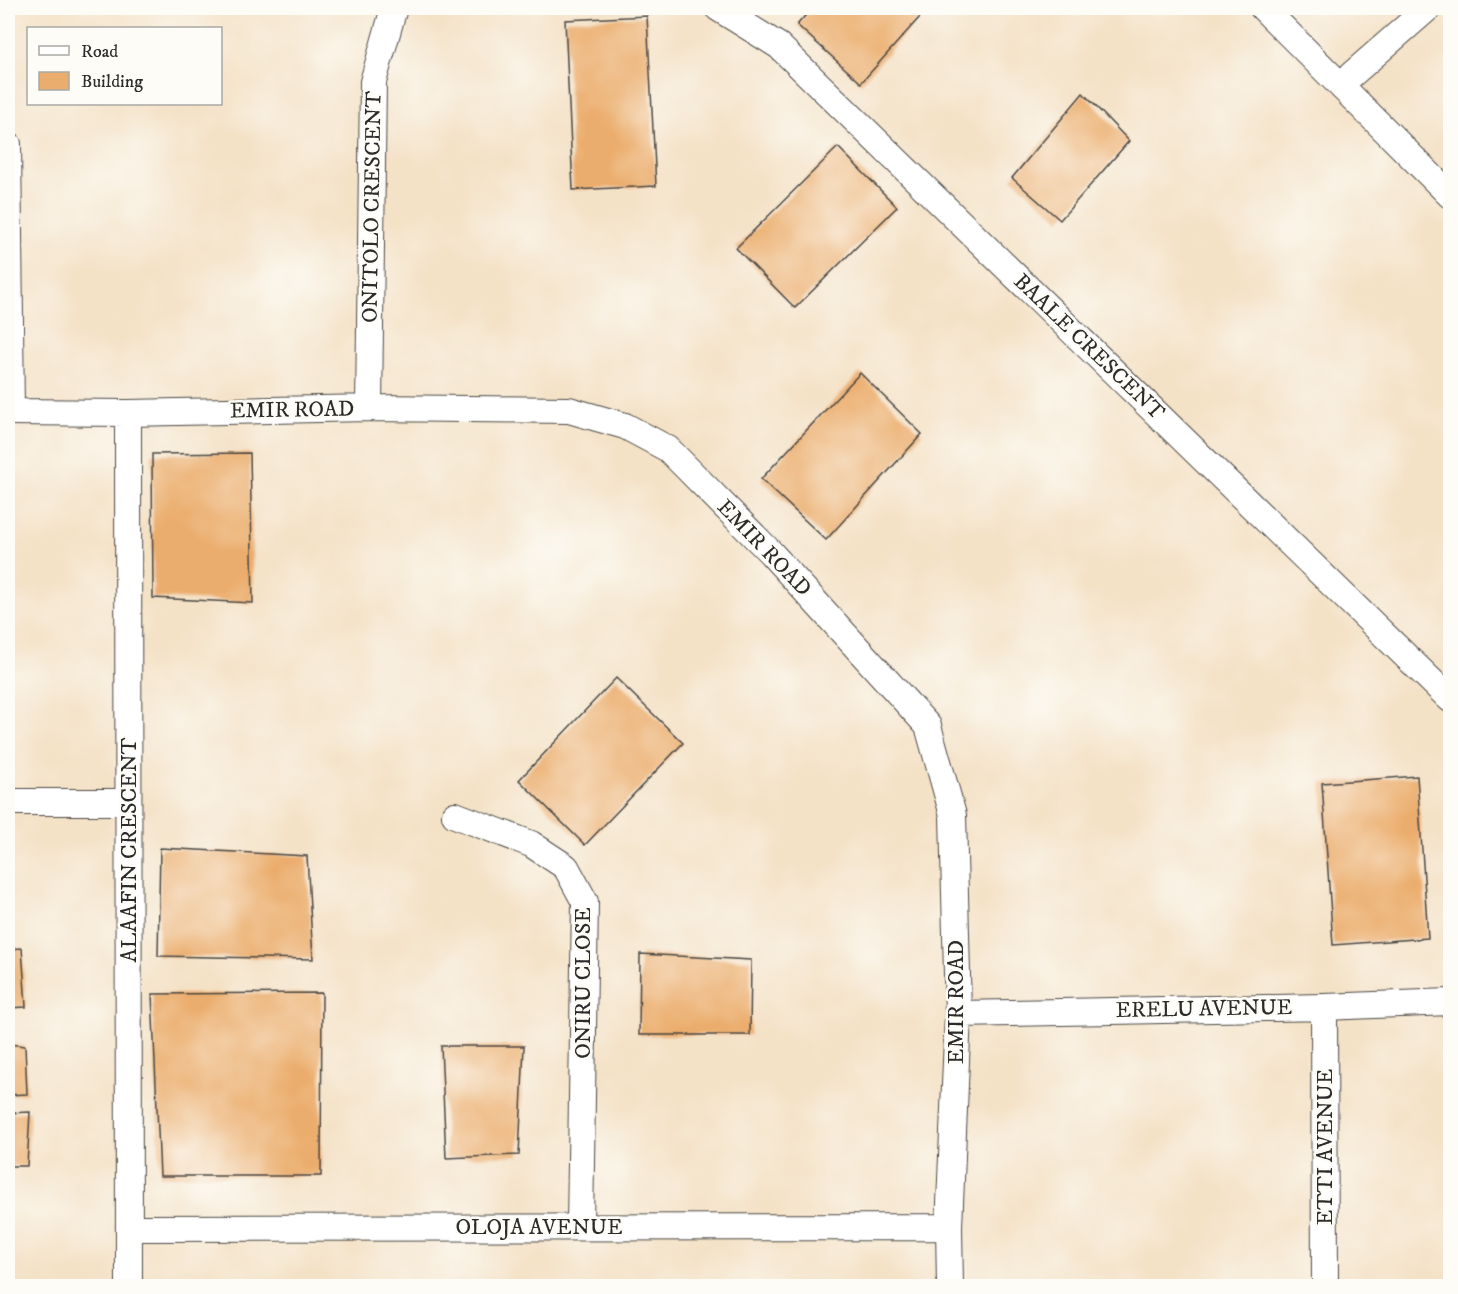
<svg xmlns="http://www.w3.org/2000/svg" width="1458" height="1294" font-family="'IM FELL DW Pica',serif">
	<rect width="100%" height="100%" fill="#fdfcf7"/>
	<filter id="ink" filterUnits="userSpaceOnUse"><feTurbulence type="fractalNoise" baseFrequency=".0167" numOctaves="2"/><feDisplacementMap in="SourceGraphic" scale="12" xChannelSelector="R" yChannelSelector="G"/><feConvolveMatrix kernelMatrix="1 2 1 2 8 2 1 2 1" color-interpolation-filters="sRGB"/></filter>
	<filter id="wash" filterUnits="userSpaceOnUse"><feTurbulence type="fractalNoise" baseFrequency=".008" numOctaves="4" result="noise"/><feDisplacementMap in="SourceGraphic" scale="24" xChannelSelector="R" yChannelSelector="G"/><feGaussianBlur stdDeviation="1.35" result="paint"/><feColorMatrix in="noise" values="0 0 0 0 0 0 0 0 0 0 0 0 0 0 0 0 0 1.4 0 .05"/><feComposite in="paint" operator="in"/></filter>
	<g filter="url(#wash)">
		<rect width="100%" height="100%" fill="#f4e2c7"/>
		<g id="blocks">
			<path fill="#ebad6d" d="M 812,8 L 928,8 L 861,83 L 797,25 Z
				M 647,16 L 656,186 L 573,190 L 565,20 Z
				M 1083,93 L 1129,141 L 1060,220 L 1012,178 Z
				M 838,147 L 897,207 L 795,308 L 736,248 Z
				M 860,373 L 922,434 L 826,540 L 761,479 Z
				M 250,453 L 253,603 L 153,598 L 152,454 Z
				M 616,678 L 683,743 L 585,845 L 519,780 Z
				M 1417,776 L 1428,938 L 1333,945 L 1322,783 Z
				M 160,848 L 307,856 L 313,959 L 158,956 Z
				M 22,948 L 26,1007 L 8,1008 L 8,949 Z
				M 640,954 L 751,960 L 750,1035 L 639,1035 Z
				M 322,993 L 321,1176 L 160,1176 L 152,994 Z
				M 8,1044 L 25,1046 L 27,1094 L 8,1095 Z
				M 441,1046 L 524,1046 L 519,1155 L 446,1158 Z
				M 30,1112 L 27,1166 L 8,1166 L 8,1113 Z"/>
		</g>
	</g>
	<g filter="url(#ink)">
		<use href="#blocks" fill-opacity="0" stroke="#494642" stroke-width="1.5"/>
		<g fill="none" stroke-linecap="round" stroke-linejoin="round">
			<g stroke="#494642" stroke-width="28">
				<path id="street" d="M 718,8 L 779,46 L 1450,699
					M 1263,8 L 1450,195
					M 1341,84 L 1428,8
					M 8,144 L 11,412
					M 369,408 L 373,82 L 394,8
					M 8,412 L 128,413 L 369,408 L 569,410 L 625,426 L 668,449 L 771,553 L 928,726 L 953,815 L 958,1014 L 949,1227 L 950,1286
					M 128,413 L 129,1286
					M 8,802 L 128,802
					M 455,815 L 531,844 L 566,867 L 585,902 L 580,1227
					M 1324,1007 L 1325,1286
					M 958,1014 L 1324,1007 L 1450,1002
					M 129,1228 L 949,1227"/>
			</g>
			<use href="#street" stroke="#fff" stroke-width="26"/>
		</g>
	</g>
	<g text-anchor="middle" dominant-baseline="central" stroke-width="5" stroke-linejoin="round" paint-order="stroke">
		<g font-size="22" fill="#2b2b2b" stroke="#fdfcf7">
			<text transform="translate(372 207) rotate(-89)">ONITOLO CRESCENT</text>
			<text transform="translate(1089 347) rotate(44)">BAALE CRESCENT</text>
			<text transform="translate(292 410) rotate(-1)">EMIR ROAD</text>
			<text transform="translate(764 548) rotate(46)">EMIR ROAD</text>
			<text transform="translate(129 850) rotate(-90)">ALAAFIN CRESCENT</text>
			<text transform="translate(583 983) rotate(-90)">ONIRU CLOSE</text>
			<text transform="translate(956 1002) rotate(-90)">EMIR ROAD</text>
			<text transform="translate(1204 1009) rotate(-1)">ERELU AVENUE</text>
			<text transform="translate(1325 1147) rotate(-90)">ETTI AVENUE</text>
			<text x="539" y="1227">OLOJA AVENUE</text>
		</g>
	</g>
	<rect width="1458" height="1294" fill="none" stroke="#fdfcf7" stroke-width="30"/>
	<rect x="27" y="27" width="195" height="78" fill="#fdfcf7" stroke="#a9a8a5" stroke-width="1.5"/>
	<rect x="39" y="46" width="30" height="9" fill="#ffffff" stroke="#a9a8a5" stroke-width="1.5"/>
	<text x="81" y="57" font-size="18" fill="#2b2b2b">Road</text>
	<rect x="39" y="72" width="30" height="18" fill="#ebad6d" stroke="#a9a8a5" stroke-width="1.5"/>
	<text x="81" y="87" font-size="18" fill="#2b2b2b">Building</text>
</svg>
